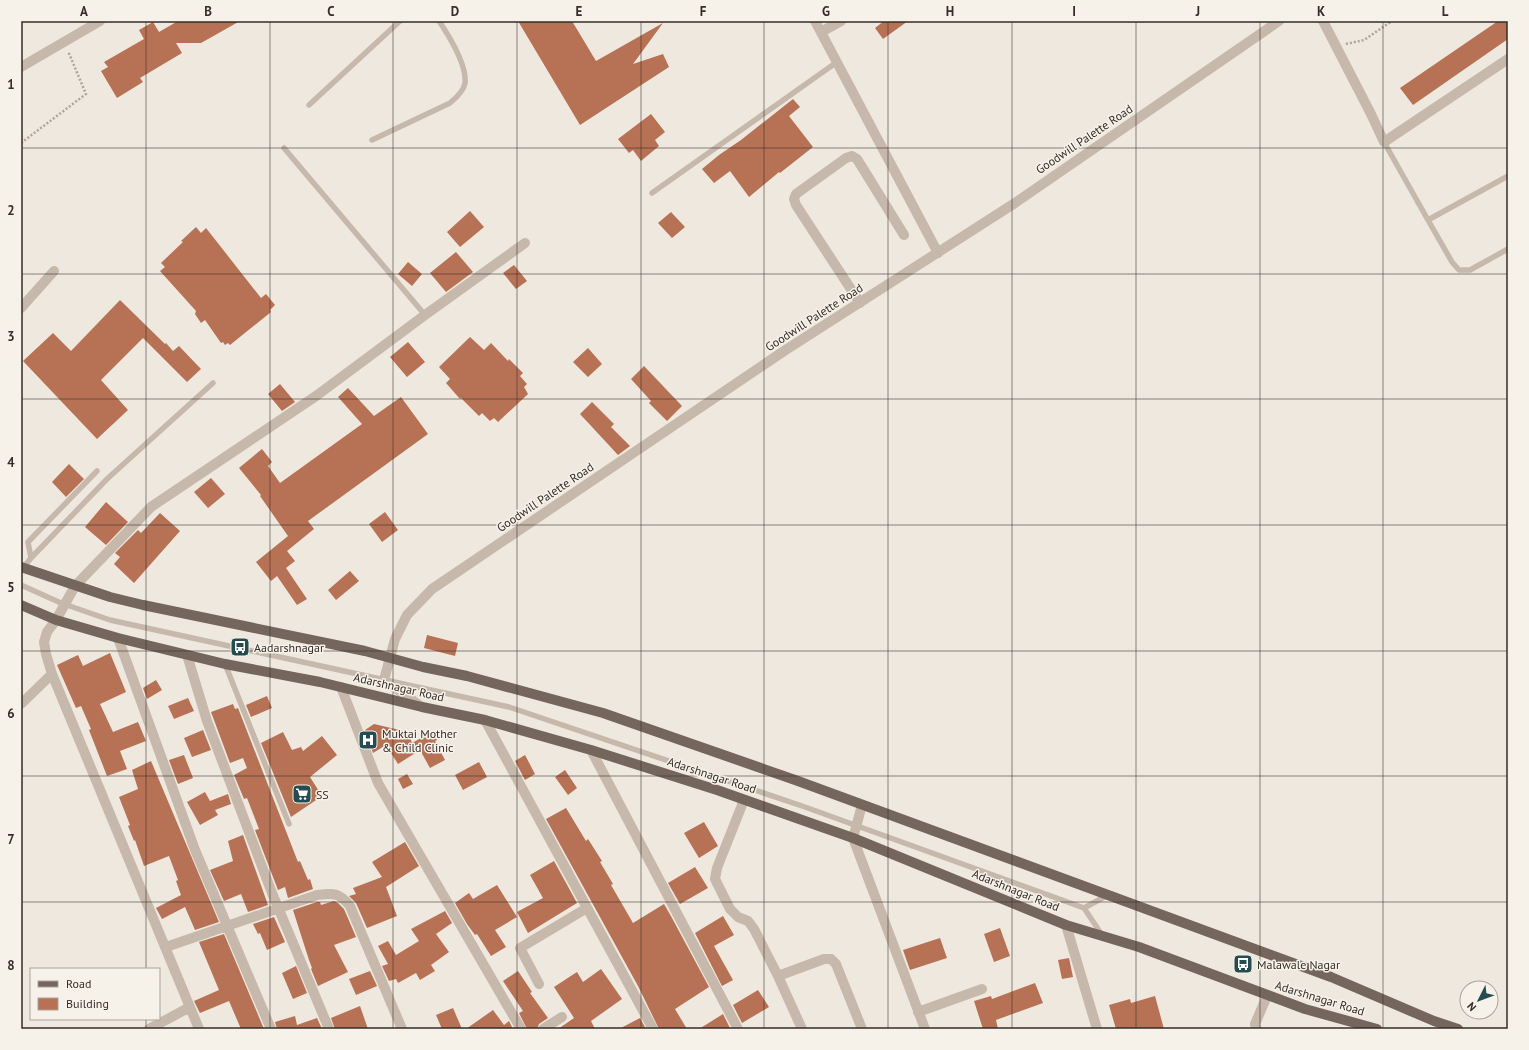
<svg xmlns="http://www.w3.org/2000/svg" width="1529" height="1050" font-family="'PT Sans',sans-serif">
	<rect width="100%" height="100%" fill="#efe8de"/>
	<path fill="#b77154" d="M 178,21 L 240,21 L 201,43 L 176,43 L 182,53 L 140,78 L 143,82 L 117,98 L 101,71 L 108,67 L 104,62 L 144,39 L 139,30 L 153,22 L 159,32 Z
		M 518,21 L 572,21 L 596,61 L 663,23 L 633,64 L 663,54 L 669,67 L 580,125 Z
		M 884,21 L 908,21 L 883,39 L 875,28 Z
		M 1498,21 L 1508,21 L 1508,39 L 1413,105 L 1400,88 Z
		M 793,99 L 800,107 L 789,116 L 813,147 L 780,173 L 779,172 L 749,197 L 730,171 L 714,183 L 702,169 L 719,155 L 741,140 Z
		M 651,114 L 665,132 L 655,140 L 659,146 L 641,161 L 633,150 L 629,153 L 618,139 Z
		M 470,211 L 484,227 L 460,247 L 447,232 Z
		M 671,212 L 685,227 L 672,238 L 658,223 Z
		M 196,227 L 201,233 L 206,228 L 261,298 L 266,294 L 275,305 L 270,310 L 271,312 L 230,345 L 228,343 L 225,345 L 223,342 L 221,343 L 205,320 L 201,323 L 195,314 L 196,311 L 160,271 L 165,267 L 161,263 L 183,242 L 181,241 Z
		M 456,252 L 473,272 L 446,292 L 430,273 Z
		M 408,262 L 422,274 L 412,286 L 398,274 Z
		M 514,265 L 527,281 L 516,289 L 503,273 Z
		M 120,300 L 165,344 L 166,343 L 173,351 L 179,346 L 201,369 L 187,382 L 143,338 L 101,380 L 128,410 L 97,439 L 23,361 L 53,333 L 71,351 Z
		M 470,337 L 484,350 L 491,343 L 508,361 L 509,359 L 523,373 L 520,376 L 527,384 L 524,387 L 528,394 L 498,422 L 494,418 L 490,421 L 482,413 L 479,416 L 461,398 L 460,399 L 446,383 L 450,379 L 439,367 Z
		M 408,342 L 425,362 L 407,377 L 390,357 Z
		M 588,348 L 602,364 L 588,377 L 573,362 Z
		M 644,366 L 682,406 L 667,421 L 649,403 L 651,401 L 631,379 Z
		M 280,384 L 295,402 L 282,411 L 268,394 Z
		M 348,388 L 374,416 L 401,397 L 428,434 L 308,521 L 314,529 L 287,551 L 295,561 L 286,568 L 307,599 L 297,605 L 277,576 L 271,581 L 256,562 L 288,536 L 260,496 L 261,495 L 239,468 L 262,449 L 272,462 L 268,466 L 280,483 L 362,424 L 338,397 Z
		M 592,402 L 614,424 L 611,427 L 630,446 L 618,455 L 580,414 Z
		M 69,464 L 84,479 L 66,497 L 52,482 Z
		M 211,478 L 225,494 L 208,508 L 194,492 Z
		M 106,502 L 128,522 L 106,545 L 85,527 Z
		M 385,512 L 398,530 L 382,542 L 369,524 Z
		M 160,513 L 180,531 L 134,583 L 114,564 L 120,557 L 115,553 L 138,530 L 141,533 Z
		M 350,571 L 359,581 L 336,600 L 328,590 Z
		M 427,635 L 458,643 L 455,656 L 424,648 Z
		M 110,653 L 126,692 L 100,704 L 113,732 L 138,722 L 146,741 L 120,751 L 127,769 L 107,776 L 89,730 L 91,729 L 81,706 L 76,708 L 57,665 L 78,655 L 83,666 Z
		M 156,680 L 162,690 L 147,699 L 143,688 Z
		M 267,696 L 272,708 L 251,717 L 246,705 Z
		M 188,698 L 194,711 L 174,719 L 168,706 Z
		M 233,704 L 235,709 L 238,708 L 298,862 L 300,861 L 308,880 L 310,879 L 313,889 L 288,898 L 285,887 L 278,890 L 255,830 L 259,829 L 247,798 L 244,799 L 234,775 L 247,768 L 243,758 L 230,763 L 211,712 Z
		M 374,724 L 408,732 L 412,743 L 432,732 L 437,740 L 435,741 L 445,760 L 430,768 L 420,750 L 398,764 L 386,745 L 373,753 L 365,730 Z
		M 203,730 L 211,750 L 192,757 L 184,738 Z
		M 283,732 L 292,750 L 301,747 L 303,751 L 322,736 L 337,755 L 310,777 L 322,796 L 291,817 L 261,743 Z
		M 184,755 L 193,778 L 178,784 L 169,760 Z
		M 525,755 L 535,774 L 525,780 L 515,761 Z
		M 151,761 L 219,922 L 195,930 L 185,907 L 162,919 L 156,908 L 181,895 L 176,881 L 178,880 L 169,856 L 144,866 L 135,840 L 134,841 L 128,826 L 130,825 L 119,797 L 138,789 L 132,770 Z
		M 479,762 L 487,777 L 463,790 L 455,775 Z
		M 565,770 L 577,788 L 568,795 L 555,777 Z
		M 407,774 L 413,784 L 403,789 L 398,779 Z
		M 205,792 L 210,801 L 228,794 L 231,804 L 215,810 L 218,815 L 200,825 L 187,802 Z
		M 566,808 L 586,841 L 588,839 L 602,861 L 600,862 L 613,884 L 611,885 L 633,923 L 664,904 L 672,918 L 709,987 L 675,1009 L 687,1029 L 659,1029 L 638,986 L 546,819 Z
		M 704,822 L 718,846 L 699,858 L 684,833 Z
		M 243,835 L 268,905 L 248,912 L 241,894 L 224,901 L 210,870 L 233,861 L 228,841 Z
		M 405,842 L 419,866 L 386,887 L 397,916 L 367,928 L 356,903 L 349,896 L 356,894 L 353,888 L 382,877 L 372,862 Z
		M 554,861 L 577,903 L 528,933 L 517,912 L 543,898 L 530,875 Z
		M 695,867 L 708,888 L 680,904 L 668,883 Z
		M 497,885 L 517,917 L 495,930 L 506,947 L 491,956 L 477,934 L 475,935 L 467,924 L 455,903 L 469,893 L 473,899 Z
		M 334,901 L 338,903 L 344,909 L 356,937 L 334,945 L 348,972 L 318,986 L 311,969 L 312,968 L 309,960 L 293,910 L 317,902 L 320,902 L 321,905 Z
		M 445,911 L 452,923 L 436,934 L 449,952 L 431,965 L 435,971 L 420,980 L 416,973 L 398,983 L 396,979 L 389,981 L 382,966 L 388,964 L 378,946 L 388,941 L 396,955 L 419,941 L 411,929 Z
		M 723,916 L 734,935 L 714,946 L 733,980 L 722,986 L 695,933 Z
		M 274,917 L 285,942 L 267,950 L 260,933 L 258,934 L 253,924 Z
		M 1000,928 L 1010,956 L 994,962 L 984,934 Z
		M 224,934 L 264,1029 L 261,1029 L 261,1028 L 258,1029 L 241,1029 L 229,1001 L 200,1013 L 194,1001 L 219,990 L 199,942 Z
		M 940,938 L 947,958 L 910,970 L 903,950 Z
		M 1069,958 L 1073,977 L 1062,979 L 1058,960 Z
		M 296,966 L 307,993 L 293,999 L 282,973 Z
		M 601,969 L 622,999 L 591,1021 L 595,1029 L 558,1029 L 574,1018 L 554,987 L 577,972 L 583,982 Z
		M 370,971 L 377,986 L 356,995 L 349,979 Z
		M 518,971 L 532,992 L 530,993 L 548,1018 L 539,1024 L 537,1029 L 527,1029 L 519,1013 L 523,1011 L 503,981 Z
		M 1035,983 L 1043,1003 L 996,1020 L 998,1029 L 983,1029 L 974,1001 L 991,996 L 992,999 Z
		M 758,990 L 769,1007 L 742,1023 L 733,1005 Z
		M 1155,996 L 1164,1029 L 1116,1029 L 1109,1005 L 1130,999 L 1131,1003 Z
		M 360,1006 L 368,1029 L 335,1029 L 331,1018 Z
		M 453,1008 L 462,1029 L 442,1029 L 436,1015 Z
		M 493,1010 L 504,1025 L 509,1021 L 513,1029 L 466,1029 Z
		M 723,1014 L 730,1028 L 699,1029 Z
		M 295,1016 L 297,1025 L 317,1018 L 322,1029 L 277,1029 L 275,1022 Z
		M 640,1018 L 646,1029 L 619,1029 Z"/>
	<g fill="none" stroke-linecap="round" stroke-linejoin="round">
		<path stroke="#b1a395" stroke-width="2.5" stroke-dasharray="2 2" stroke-linecap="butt" d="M 1346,44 L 1364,40 L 1392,21
			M 21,143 L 86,94 L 68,51"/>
		<path stroke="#c6b8ab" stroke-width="5.5" d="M 309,105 L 400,21
			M 372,140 L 450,103 C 456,98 464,91 465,83 C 467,65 449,36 439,21
			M 1384,142 L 1428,220 L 1508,176
			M 284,148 L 425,315
			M 652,193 L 837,62
			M 1428,220 L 1452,262 L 1459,270 L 1470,270 L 1508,249
			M 31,558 L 28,542 L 97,471
			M 23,568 L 31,558 L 107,479 L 213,383
			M 21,585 L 61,603 L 110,620 L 509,707 L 805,807 L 1084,908 L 1102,935
			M 225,664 L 289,824
			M 1084,908 L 1108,895"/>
		<path stroke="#c6b8ab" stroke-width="10" d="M 815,21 L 938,253
			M 1323,21 L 1371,114 L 1384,142 L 1508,59
			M 821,32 L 841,21
			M 21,67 L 100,21
			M 860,303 L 796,205 L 794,199 L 796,194 L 846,158 L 852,156 L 857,159 L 904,235
			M 21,308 L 54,271
			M 118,638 L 195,850 L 271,1029
			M 187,655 L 207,721 L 272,893 L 329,1029
			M 341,687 L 378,783 L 521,1029
			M 21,704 L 52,674
			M 422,707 L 384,680 L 395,639 L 407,615 L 432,589 L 784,351 L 1015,203 L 1279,21
			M 485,720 L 653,1029
			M 591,750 L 738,1029
			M 744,800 L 717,868 L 715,879 L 730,909 L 738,917 L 748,921 L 754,929 L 778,976 L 824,959 L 831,959 L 836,964 L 862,1029
			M 862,805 L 853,838 L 925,1029
			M 1066,925 L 1097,1029
			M 166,947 L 317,895 C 333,893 339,892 350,906 L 402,1029
			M 778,976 L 802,1029
			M 539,984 L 520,948 L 587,908
			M 918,1012 L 982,989
			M 149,1029 L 190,1007
			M 199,1029 L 52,674 L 46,654 L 44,642 L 47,632 L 56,620 L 75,586 L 151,507 L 316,396 L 425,315 L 525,243
			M 543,1029 L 562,1017
			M 1256,1029 L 1255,1024 L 1267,996"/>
		<path stroke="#74665c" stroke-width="10" d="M 21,567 L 110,597 L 143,605 L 365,651 L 423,667 L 467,676 L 603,713 L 798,781 L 1331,977 L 1434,1021 L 1458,1029
			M 21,605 L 56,620 L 118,638 L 225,664 L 320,682 L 422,707 L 485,720 L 591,750 L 717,790 L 853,838 L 1066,925 L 1139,947 L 1305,1009 L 1377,1029"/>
	</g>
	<path fill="none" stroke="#342d29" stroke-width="1" stroke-opacity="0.55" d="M 146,21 L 146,969M 270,21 L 270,1029M 393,21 L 393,1029M 517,21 L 517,1029M 641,21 L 641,1029M 764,21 L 764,1029M 888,21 L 888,1029M 1012,21 L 1012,1029M 1136,21 L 1136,1029M 1260,21 L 1260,1029M 1383,21 L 1383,1029M 21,148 L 1508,148M 21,274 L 1508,274M 21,399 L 1508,399M 21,525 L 1508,525M 21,651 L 1508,651M 21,776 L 1508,776M 21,902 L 1508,902M 146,1019 L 146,1029"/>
	<defs>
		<g id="bus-square" transform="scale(1)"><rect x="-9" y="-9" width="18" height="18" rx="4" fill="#244c51" stroke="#f7f2e9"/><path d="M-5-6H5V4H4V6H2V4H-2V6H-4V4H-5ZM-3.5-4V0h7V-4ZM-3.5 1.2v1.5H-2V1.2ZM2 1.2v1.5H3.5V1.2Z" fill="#fff"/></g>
		<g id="hospital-square" transform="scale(1)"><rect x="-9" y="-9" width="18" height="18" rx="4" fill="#244c51" stroke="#f7f2e9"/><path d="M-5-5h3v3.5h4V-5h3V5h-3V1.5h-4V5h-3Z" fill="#fff"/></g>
		<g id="supermarket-square" transform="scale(1)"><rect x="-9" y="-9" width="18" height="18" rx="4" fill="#244c51" stroke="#f7f2e9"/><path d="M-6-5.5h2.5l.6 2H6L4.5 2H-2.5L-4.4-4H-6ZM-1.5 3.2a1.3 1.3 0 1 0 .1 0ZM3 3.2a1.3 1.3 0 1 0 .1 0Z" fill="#fff"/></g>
	</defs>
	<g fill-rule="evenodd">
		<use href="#bus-square" x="240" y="647"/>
		<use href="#hospital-square" x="368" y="740"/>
		<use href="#supermarket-square" x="302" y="794"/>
		<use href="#bus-square" x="1243" y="964"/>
	</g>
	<g text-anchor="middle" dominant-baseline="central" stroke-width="3" stroke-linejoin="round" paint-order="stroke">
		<g font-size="12" fill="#342d29" stroke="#f7f2e9">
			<text transform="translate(1084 139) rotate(-34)">Goodwill Palette Road</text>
			<text transform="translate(814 317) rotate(-33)">Goodwill Palette Road</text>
			<text transform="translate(545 497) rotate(-34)">Goodwill Palette Road</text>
			<text transform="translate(399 687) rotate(13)">Adarshnagar Road</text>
			<text transform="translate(712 775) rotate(18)">Adarshnagar Road</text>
			<text transform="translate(1016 890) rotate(22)">Adarshnagar Road</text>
			<text transform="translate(1320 998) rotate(17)">Adarshnagar Road</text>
		</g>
		<g font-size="12" fill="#342d29" stroke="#f7f2e9" text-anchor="start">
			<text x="254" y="647">Aadarshnagar</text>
			<text x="382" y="733">Muktai Mother<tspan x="382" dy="14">&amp; Child Clinic</tspan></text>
			<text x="316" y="794">SS</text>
			<text x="1257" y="964">Malawale Nagar</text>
		</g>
	</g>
	<rect width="1529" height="1050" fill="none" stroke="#f7f2e9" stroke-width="44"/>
	<rect x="30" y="968" width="130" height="52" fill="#f7f2e9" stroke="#a9a39c"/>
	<rect x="38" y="981" width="20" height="6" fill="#74665c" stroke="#a9a39c"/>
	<text x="66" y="988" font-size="12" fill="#342d29">Road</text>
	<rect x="38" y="998" width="20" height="12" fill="#b77154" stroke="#a9a39c"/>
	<text x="66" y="1008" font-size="12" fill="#342d29">Building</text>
	<g transform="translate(1479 1000) rotate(228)"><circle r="19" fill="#f7f2e9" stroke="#a9a39c"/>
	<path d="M0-3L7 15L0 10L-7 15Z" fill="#244c51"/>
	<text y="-6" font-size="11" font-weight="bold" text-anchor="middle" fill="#342d29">N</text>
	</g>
	<rect x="22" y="22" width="1485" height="1006" fill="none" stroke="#342d29" stroke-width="1.5"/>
	<g font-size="13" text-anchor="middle" font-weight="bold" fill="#342d29">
		<text x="84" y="16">A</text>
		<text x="208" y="16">B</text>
		<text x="331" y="16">C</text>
		<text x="455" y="16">D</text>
		<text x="579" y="16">E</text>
		<text x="703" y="16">F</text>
		<text x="826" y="16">G</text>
		<text x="950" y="16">H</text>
		<text x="1074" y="16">I</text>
		<text x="1198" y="16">J</text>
		<text x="1321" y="16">K</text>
		<text x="1445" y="16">L</text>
		<text x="11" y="89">1</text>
		<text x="11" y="215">2</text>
		<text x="11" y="341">3</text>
		<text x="11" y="467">4</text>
		<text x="11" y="592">5</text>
		<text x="11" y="718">6</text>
		<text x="11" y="844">7</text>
		<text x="11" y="970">8</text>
	</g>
</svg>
